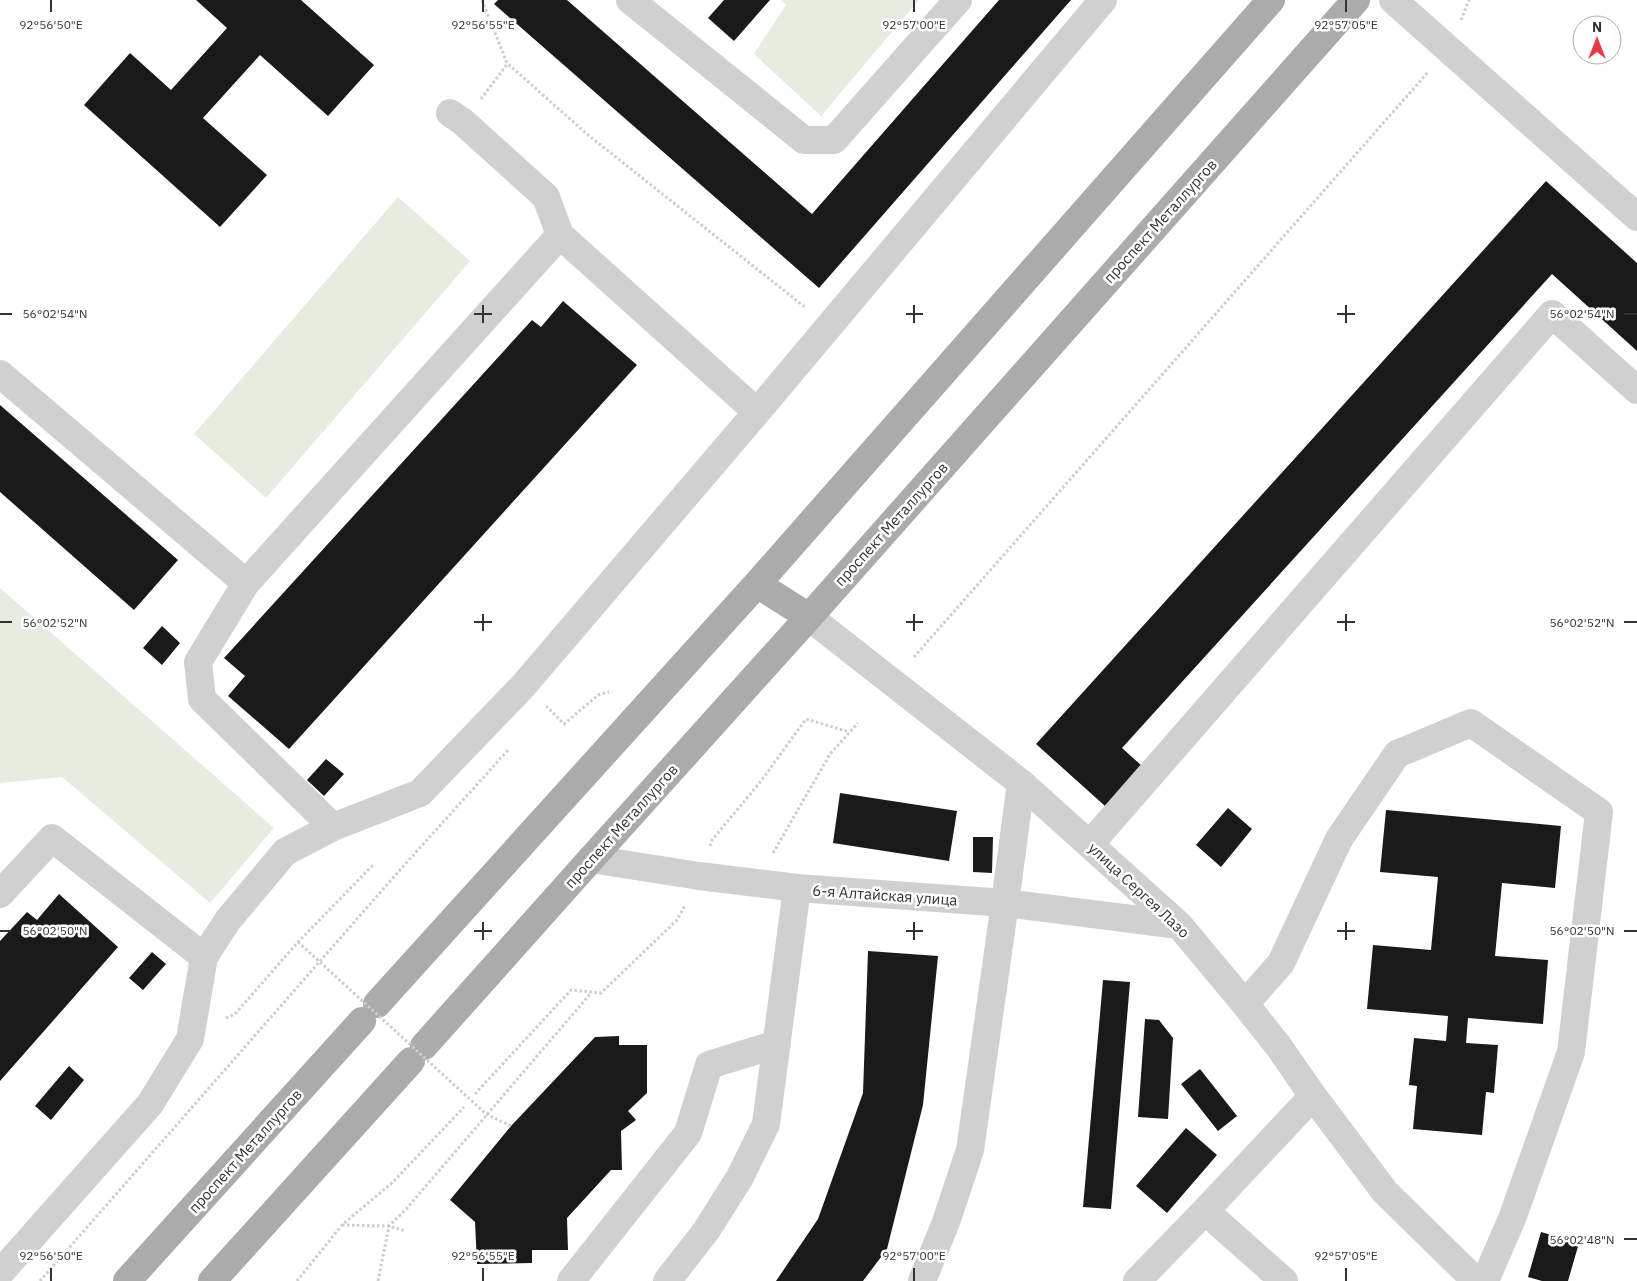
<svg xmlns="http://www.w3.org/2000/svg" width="1637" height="1281" font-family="'IBM Plex Sans',sans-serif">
	<rect width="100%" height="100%" fill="#fff"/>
	<path fill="#e6ecdf" d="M 781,0 L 919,0 L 821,116 L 754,54 L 786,5 Z
		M 398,197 L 470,261 L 266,498 L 194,434 Z
		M 0,588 L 274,828 L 210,903 L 62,777 L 0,783 Z"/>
	<path fill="#1a1a1a" d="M 196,0 L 301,0 L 374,65 L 328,116 L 260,55 L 203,118 L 267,175 L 220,227 L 84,105 L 130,53 L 171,90 L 227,28 Z
		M 498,0 L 567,0 L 812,214 L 999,0 L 1071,0 L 819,288 L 494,4 Z
		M 724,0 L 770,0 L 734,41 L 708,18 Z
		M 1546,181 L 1637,263 L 1637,351 L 1552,274 L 1122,748 L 1142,766 L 1105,806 L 1036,744 Z
		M 563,301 L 637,365 L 289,749 L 228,696 L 245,676 L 224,658 L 532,320 L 541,327 Z
		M 0,405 L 178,560 L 134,610 L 0,492 Z
		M 162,626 L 180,643 L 162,665 L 143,648 Z
		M 326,759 L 344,774 L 324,796 L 307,780 Z
		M 840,793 L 957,811 L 949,861 L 833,843 Z
		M 1228,808 L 1252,829 L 1221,867 L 1196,845 Z
		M 1386,810 L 1561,826 L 1555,888 L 1502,883 L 1495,956 L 1548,960 L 1543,1024 L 1468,1018 L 1466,1043 L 1498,1045 L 1494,1093 L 1486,1092 L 1482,1135 L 1413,1129 L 1417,1086 L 1409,1085 L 1414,1038 L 1446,1041 L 1448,1016 L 1367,1009 L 1373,945 L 1431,950 L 1438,877 L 1380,872 Z
		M 973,837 L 993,837 L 992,873 L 973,872 Z
		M 59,894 L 118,947 L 0,1081 L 0,941 L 27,912 L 37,920 Z
		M 868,951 L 938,956 L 923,1105 L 887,1249 L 863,1281 L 776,1281 L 818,1219 L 863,1093 Z
		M 152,952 L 166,964 L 143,990 L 129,978 Z
		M 1103,980 L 1130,982 L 1111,1209 L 1083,1207 Z
		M 1145,1019 L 1159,1020 L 1173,1038 L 1168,1119 L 1138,1117 Z
		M 619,1036 L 619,1045 L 647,1045 L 647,1093 L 628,1111 L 636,1120 L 621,1131 L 622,1170 L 611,1170 L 567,1218 L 568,1250 L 532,1250 L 532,1263 L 477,1264 L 475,1222 L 450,1200 L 511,1126 L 595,1037 Z
		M 69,1066 L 84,1080 L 51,1120 L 35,1106 Z
		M 1200,1069 L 1237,1116 L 1218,1131 L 1181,1084 Z
		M 1186,1128 L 1217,1155 L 1167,1213 L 1136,1186 Z
		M 1541,1232 L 1579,1243 L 1568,1281 L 1542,1281 L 1528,1277 Z"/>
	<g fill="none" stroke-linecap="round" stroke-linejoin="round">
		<path stroke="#cdcdcd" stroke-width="3" stroke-dasharray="2.5 2.5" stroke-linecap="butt" d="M 482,0 L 507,63 L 588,135 L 806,308
			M 1461,20 L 1469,0
			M 481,99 L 508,63
			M 914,657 L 1429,71
			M 546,706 L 564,724 L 598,695 L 609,692
			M 710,846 L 712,840 L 761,781 L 806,719 L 849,732
			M 773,853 L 830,754 L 858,723
			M 226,1018 L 235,1014 L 298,942 L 374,864
			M 475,1094 L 571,990 L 601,993 L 677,920 L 685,905
			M 342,1225 L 389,1226 L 405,1231
			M 40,1281 L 399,871 L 509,749
			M 297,1281 L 342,1225 L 393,1182 L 464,1107
			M 378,1281 L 389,1226 L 408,1207 L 591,993"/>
		<path stroke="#d0d0d0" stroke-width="28" d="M 630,0 L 804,140 L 834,140 L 958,0
			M 1393,0 L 1637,217
			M 450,113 L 463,122 L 546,197 L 560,235 L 757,412
			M 0,374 L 246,583
			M 809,617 L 1021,783 L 1179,925 L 1245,1004 L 1279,1047 L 1313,1096 L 1385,1192 L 1476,1281
			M 333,827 L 202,699 L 198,662 L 246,583 L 560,235
			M 1090,844 L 1552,314 L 1637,390
			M 591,859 L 699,876 L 797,888 L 1005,903 L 1179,925
			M 0,894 L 52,838 L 204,957
			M 1245,1004 L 1281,963 L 1339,839 L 1397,754 L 1471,723 L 1599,812 L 1571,1052 L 1513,1216 L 1485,1281
			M 1205,1211 L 1284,1281
			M 0,1273 L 150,1104 L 190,1039 L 204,957 L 228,920 L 285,852 L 333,827 L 420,793 L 523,686 L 757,412 L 1103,0
			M 571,1281 L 688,1133 L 709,1065 L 777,1044
			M 667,1281 L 706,1231 L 740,1177 L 766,1124 L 797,888
			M 922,1281 L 946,1222 L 970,1150 L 1005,903 L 1021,783
			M 1137,1281 L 1205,1211 L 1313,1096"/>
		<path stroke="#ababab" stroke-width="28" d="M 757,584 L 809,617
			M 377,1004 L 757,584 L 1271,0
			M 424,1046 L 591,859 L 809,617 L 1356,0
			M 127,1281 L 362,1021
			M 212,1281 L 411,1061"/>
		<path stroke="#cdcdcd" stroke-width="3" stroke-dasharray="2.5 2.5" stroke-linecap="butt" d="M 298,942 L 486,1114 L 511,1126"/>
	</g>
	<path fill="none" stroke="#333" stroke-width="2" d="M 51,0 L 51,12M 483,0 L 483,12M 914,0 L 914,12M 1346,0 L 1346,12M 483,305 L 483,323M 914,305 L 914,323M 1346,305 L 1346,323M 0,314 L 12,314M 474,314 L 492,314M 906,314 L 923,314M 1337,314 L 1355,314M 1624,314 L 1637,314M 483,614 L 483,631M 914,614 L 914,631M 1346,614 L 1346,631M 0,622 L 12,622M 474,622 L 492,622M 906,622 L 923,622M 1337,622 L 1355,622M 1624,622 L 1637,622M 483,922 L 483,940M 914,922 L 914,940M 1346,922 L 1346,940M 0,931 L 12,931M 474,931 L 492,931M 906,931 L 923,931M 1337,931 L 1355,931M 1624,931 L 1637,931M 1624,1239 L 1637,1239M 51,1268 L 51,1281M 483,1268 L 483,1281M 914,1268 L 914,1281M 1346,1268 L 1346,1281"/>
	<g text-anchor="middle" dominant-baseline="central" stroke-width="5" stroke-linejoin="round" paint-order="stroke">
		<g font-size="15" fill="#333" stroke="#fff">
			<text transform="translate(1160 221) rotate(-48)">проспект Металлургов</text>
			<text transform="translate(891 524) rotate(-48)">проспект Металлургов</text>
			<text transform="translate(621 826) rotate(-48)">проспект Металлургов</text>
			<text transform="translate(1139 890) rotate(43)">улица Сергея Лазо</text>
			<text transform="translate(885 895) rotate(4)">6-я Алтайская улица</text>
			<text transform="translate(245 1151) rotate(-48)">проспект Металлургов</text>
		</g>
	</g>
	<g font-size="12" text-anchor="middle" fill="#333" stroke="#fff" stroke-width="5" stroke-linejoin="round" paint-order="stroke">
		<text x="51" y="29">92°56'50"E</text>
		<text x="483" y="29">92°56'55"E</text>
		<text x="914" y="29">92°57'00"E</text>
		<text x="1346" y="29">92°57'05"E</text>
		<text x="55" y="318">56°02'54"N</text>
		<text x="1582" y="318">56°02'54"N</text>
		<text x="55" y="627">56°02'52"N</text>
		<text x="1582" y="627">56°02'52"N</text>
		<text x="55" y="935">56°02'50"N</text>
		<text x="1582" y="935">56°02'50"N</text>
		<text x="1582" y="1244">56°02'48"N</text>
		<text x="51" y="1260">92°56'50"E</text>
		<text x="483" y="1260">92°56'55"E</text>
		<text x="914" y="1260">92°57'00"E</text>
		<text x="1346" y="1260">92°57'05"E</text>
	</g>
	<g transform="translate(1597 40)"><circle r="24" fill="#ffffff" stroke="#adadad"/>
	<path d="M0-4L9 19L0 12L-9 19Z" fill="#e63946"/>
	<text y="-8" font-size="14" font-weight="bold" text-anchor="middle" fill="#333333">N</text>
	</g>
</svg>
